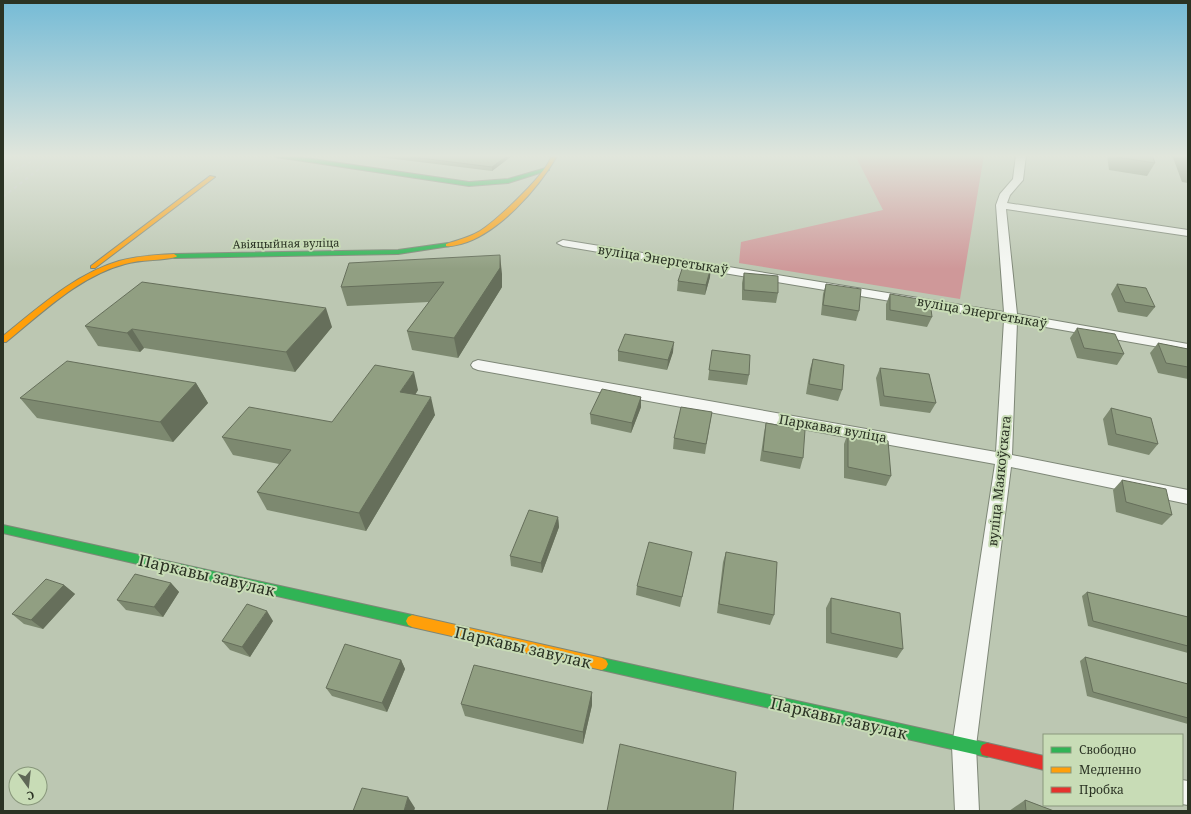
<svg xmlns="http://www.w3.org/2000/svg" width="1191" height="814" font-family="'Noto Serif',serif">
	<rect width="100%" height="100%" fill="#bcc7b2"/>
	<path fill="#cf9899" d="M 855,155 L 984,155 L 960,299 L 739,263 L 741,242 L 883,210 Z"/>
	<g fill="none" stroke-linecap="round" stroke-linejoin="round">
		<g stroke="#7e8777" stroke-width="2">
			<path id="street" d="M 1016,155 L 1026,155 L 1023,180 L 1010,195 L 1007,203 L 1188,230 L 1188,236 L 1006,209 L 1017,314 L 1188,344 L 1188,352 L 1017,322 L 1012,455 L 1188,490 L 1188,504 L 1011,467 L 976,746 L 979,811 L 955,811 L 952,746 L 995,464 L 478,370 L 473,368 L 471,365 L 473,362 L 478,360 L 996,452 L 1004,320 L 563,246 L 557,243 L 563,240 L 1004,312 L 996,205 L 1000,194 L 1013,179 Z
				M 1182,780 L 1188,781 L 1188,805 L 1182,804 Z"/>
		</g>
		<g stroke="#7e8777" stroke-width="2">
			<path id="fast" d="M 274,155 L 285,155 L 469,182 L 508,179 L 546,168 L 549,170 L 508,183 L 469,186 L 276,157 Z
				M 448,243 L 450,244 L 450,246 L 398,254 L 174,258 L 171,256 L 174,254 L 398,250 Z
				M 3,525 L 412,615 L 416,617 L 418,621 L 416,625 L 412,627 L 3,533 Z
				M 602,658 L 987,743 L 992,745 L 994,750 L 992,755 L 987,757 L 602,670 L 598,668 L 596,664 L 598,660 Z"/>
		</g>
		<g stroke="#7e8777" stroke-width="2">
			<path id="slow" d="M 551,155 L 557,156 C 538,189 498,234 461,244 C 456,245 451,247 446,246 L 446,244 C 458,240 470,237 480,231 C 495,222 551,170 551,155 Z
				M 210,176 L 215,177 L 95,268 L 91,268 L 91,266 Z
				M 174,254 L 177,256 L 176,257 C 160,261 142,259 125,264 C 79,276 42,313 6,342 L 3,342 L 3,336 C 38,308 75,274 119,261 C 137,256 155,255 174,254 Z
				M 412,615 L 602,658 L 606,660 L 608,664 L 606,668 L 602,670 L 412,627 L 408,625 L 406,621 L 408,617 Z"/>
		</g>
		<g stroke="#7e8777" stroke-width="2">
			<path id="jam" d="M 987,743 L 1044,756 L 1044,770 L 982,755 L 980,750 L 982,745 Z"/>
		</g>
		<use href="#street" fill="#f5f7f3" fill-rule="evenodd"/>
		<use href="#fast" fill="#30b455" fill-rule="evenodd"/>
		<use href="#slow" fill="#ff9f0a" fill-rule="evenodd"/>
		<use href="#jam" fill="#e5322d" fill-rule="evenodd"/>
		<path stroke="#c2c5c0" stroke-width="2" stroke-dasharray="3.5 3.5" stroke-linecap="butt" d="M 3,159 L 12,155
			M 3,175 L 46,155
			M 3,197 L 57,155"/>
	</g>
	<path fill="#7d8970" d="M 363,155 L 513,155 L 492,171 Z
		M 1107,155 L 1152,155 L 1155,163 L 1147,176 L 1109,170 Z
		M 1172,155 L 1188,155 L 1188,183 L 1182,182 Z
		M 744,273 L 778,293 L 776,303 L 742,300 L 742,283 Z
		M 502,274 L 502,287 L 458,358 L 412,350 L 407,331 L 429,302 L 347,306 L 341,287 Z
		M 710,277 L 705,295 L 677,291 L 678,281 Z
		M 826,284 L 859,311 L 856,321 L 821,315 L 823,294 Z
		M 1117,284 L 1155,307 L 1147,317 L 1118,312 L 1111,294 Z
		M 890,294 L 932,317 L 927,327 L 886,320 L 886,304 Z
		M 85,326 L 332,327 L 295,372 L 144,348 L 140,352 L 98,346 Z
		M 1077,328 L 1124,354 L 1117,365 L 1077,358 L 1070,338 Z
		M 1158,343 L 1188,349 L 1188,379 L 1158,373 L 1150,353 Z
		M 712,350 L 749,375 L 747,385 L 708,380 Z
		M 618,351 L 673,352 L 667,370 L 618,361 Z
		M 813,359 L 842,390 L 838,401 L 806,394 L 810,369 Z
		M 880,368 L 936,403 L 930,413 L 880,406 L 876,378 Z
		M 196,383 L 208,403 L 173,442 L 37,418 L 20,398 Z
		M 418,390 L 415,395 L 435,415 L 366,531 L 267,510 L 257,492 L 279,464 L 233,455 L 222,437 L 332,422 Z
		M 641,397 L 641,407 L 631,433 L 591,424 L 590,414 Z
		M 1111,408 L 1158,444 L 1149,455 L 1108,445 L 1103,419 Z
		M 712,412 L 705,454 L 673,449 L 674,438 Z
		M 766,423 L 803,458 L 800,469 L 760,461 L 764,433 Z
		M 848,433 L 891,476 L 886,486 L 844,478 L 844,444 Z
		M 1122,480 L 1172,515 L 1162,525 L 1116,512 L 1113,490 Z
		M 558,517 L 559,527 L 542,573 L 511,566 L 510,556 Z
		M 726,552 L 774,615 L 770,625 L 717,613 L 723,562 Z
		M 690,562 L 680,607 L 636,595 L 637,586 Z
		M 171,583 L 179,592 L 163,617 L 126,610 L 117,600 Z
		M 64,585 L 75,594 L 43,629 L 24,624 L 12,614 Z
		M 1087,592 L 1188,617 L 1188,653 L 1088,626 L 1082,596 Z
		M 831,598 L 903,649 L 897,658 L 826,643 L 826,608 Z
		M 273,621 L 250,657 L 230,650 L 222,641 Z
		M 1085,657 L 1188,684 L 1188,724 L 1087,696 L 1080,661 Z
		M 401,660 L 405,669 L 387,712 L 332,696 L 326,688 Z
		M 592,692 L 592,705 L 583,744 L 465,716 L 461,704 Z
		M 1025,800 L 1054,811 L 1009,811 Z"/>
	<path fill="#666f5b" d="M 508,155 L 513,155 L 492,171 L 492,167 Z
		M 500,255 L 502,274 L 502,287 L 458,358 L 454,338 Z
		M 711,267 L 710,277 L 705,295 L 706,285 Z
		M 326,308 L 332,327 L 295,372 L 286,352 Z
		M 132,329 L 144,348 L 140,352 L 127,333 Z
		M 674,342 L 673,352 L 667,370 L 668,360 Z
		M 414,372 L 418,390 L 405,410 L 400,392 Z
		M 196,383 L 208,403 L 173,442 L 160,422 Z
		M 431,397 L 435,415 L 366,531 L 359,513 Z
		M 641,397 L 641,407 L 631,433 L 632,423 Z
		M 558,517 L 559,527 L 542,573 L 541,563 Z
		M 171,583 L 179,592 L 163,617 L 154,607 Z
		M 64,585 L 75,594 L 43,629 L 31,620 Z
		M 267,611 L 273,621 L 250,657 L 242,647 Z
		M 401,660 L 405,669 L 387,712 L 382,703 Z
		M 592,692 L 592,705 L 583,744 L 583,732 Z
		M 408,797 L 415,808 L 414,811 L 404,811 Z"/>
	<path fill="#919f82" stroke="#666f5b" d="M 396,155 L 508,155 L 492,167 Z
		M 1116,155 L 1152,155 L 1155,163 L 1116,157 Z
		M 1185,155 L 1188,155 L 1188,163 Z
		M 500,255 L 500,268 L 454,338 L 407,331 L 444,282 L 341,287 L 349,263 Z
		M 684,263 L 711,267 L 706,285 L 678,281 Z
		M 744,273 L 778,276 L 778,293 L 744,290 Z
		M 142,282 L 326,308 L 286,352 L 132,329 L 127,333 L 85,326 Z
		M 826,284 L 861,289 L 859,311 L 823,305 Z
		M 1117,284 L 1146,288 L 1155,307 L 1125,302 Z
		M 890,294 L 930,301 L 932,317 L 890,310 Z
		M 1077,328 L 1115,334 L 1124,354 L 1084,348 Z
		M 625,334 L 674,342 L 668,360 L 618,351 Z
		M 1158,343 L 1188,349 L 1188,367 L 1166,363 Z
		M 712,350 L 750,355 L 749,375 L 709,370 Z
		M 813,359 L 844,365 L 842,390 L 809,384 Z
		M 67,361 L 196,383 L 160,422 L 20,398 Z
		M 375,365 L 414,372 L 400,392 L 431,397 L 359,513 L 257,492 L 291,450 L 222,437 L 249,407 L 332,422 Z
		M 880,368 L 929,374 L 936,403 L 884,396 Z
		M 602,389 L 641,397 L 632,423 L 590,414 Z
		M 681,407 L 712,412 L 706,444 L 674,438 Z
		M 1111,408 L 1151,418 L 1158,444 L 1116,434 Z
		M 766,423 L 805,430 L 803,458 L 763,451 Z
		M 848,433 L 888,441 L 891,476 L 848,467 Z
		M 1122,480 L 1166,489 L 1172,515 L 1126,502 Z
		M 529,510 L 558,517 L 541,563 L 510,556 Z
		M 649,542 L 692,552 L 682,597 L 637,586 Z
		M 726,552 L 777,562 L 774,615 L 719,604 Z
		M 135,574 L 171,583 L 154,607 L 117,600 Z
		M 46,579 L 64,585 L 31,620 L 12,614 Z
		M 1087,592 L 1188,617 L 1188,646 L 1093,621 Z
		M 831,598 L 900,613 L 903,649 L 831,633 Z
		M 247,604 L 267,611 L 242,647 L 222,641 Z
		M 345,644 L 401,660 L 382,703 L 326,688 Z
		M 1085,657 L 1188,684 L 1188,718 L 1093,692 Z
		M 474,665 L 592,692 L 583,732 L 461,704 Z
		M 620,744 L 736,772 L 733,811 L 607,811 Z
		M 362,788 L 408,797 L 404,811 L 353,811 Z
		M 1025,800 L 1054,811 L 1026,811 Z"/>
	<linearGradient id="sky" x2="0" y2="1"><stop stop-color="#75bbd6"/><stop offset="0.58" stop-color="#e1e6dc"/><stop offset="1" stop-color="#e1e6dc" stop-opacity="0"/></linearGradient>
	<rect width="1191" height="269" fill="url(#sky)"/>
	<g text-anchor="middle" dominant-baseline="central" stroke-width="4" stroke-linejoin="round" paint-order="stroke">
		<g font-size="11" fill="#2b3324" stroke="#c8dcb6">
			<text transform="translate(286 243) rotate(-1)">Авіяцыйная вуліца</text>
		</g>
		<g font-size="13" fill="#2b3324" stroke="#c8dcb6">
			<text transform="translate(663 259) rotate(9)">вуліца Энергетыкаў</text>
			<text transform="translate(982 312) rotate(10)">вуліца Энергетыкаў</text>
			<text transform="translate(833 428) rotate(10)">Паркавая вуліца</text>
			<text transform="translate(999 481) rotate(-84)">вуліца Маякоўскага</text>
		</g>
		<g font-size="16" fill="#2b3324" stroke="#c8dcb6">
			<text transform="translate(207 575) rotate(13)">Паркавы завулак</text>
			<text transform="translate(523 647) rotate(13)">Паркавы завулак</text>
			<text transform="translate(839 718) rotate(13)">Паркавы завулак</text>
		</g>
	</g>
	<rect width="1191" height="814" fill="none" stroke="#2b3324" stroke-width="8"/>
	<rect x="1043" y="734" width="140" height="72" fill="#c8dcb6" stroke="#89987c"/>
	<rect x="1051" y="747" width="20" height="6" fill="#30b455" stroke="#89987c"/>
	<text x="1079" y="754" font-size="12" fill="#2b3324">Свободно</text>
	<rect x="1051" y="767" width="20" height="6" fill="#ff9f0a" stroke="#89987c"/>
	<text x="1079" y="774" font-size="12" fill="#2b3324">Медленно</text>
	<rect x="1051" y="787" width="20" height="6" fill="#e5322d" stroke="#89987c"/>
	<text x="1079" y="794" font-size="12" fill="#2b3324">Пробка</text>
	<g transform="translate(28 786) rotate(165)"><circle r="19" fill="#c8dcb6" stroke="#89987c"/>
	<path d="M0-3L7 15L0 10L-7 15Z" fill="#5e6756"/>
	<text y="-6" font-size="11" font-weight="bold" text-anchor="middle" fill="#2b3324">С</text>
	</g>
</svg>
